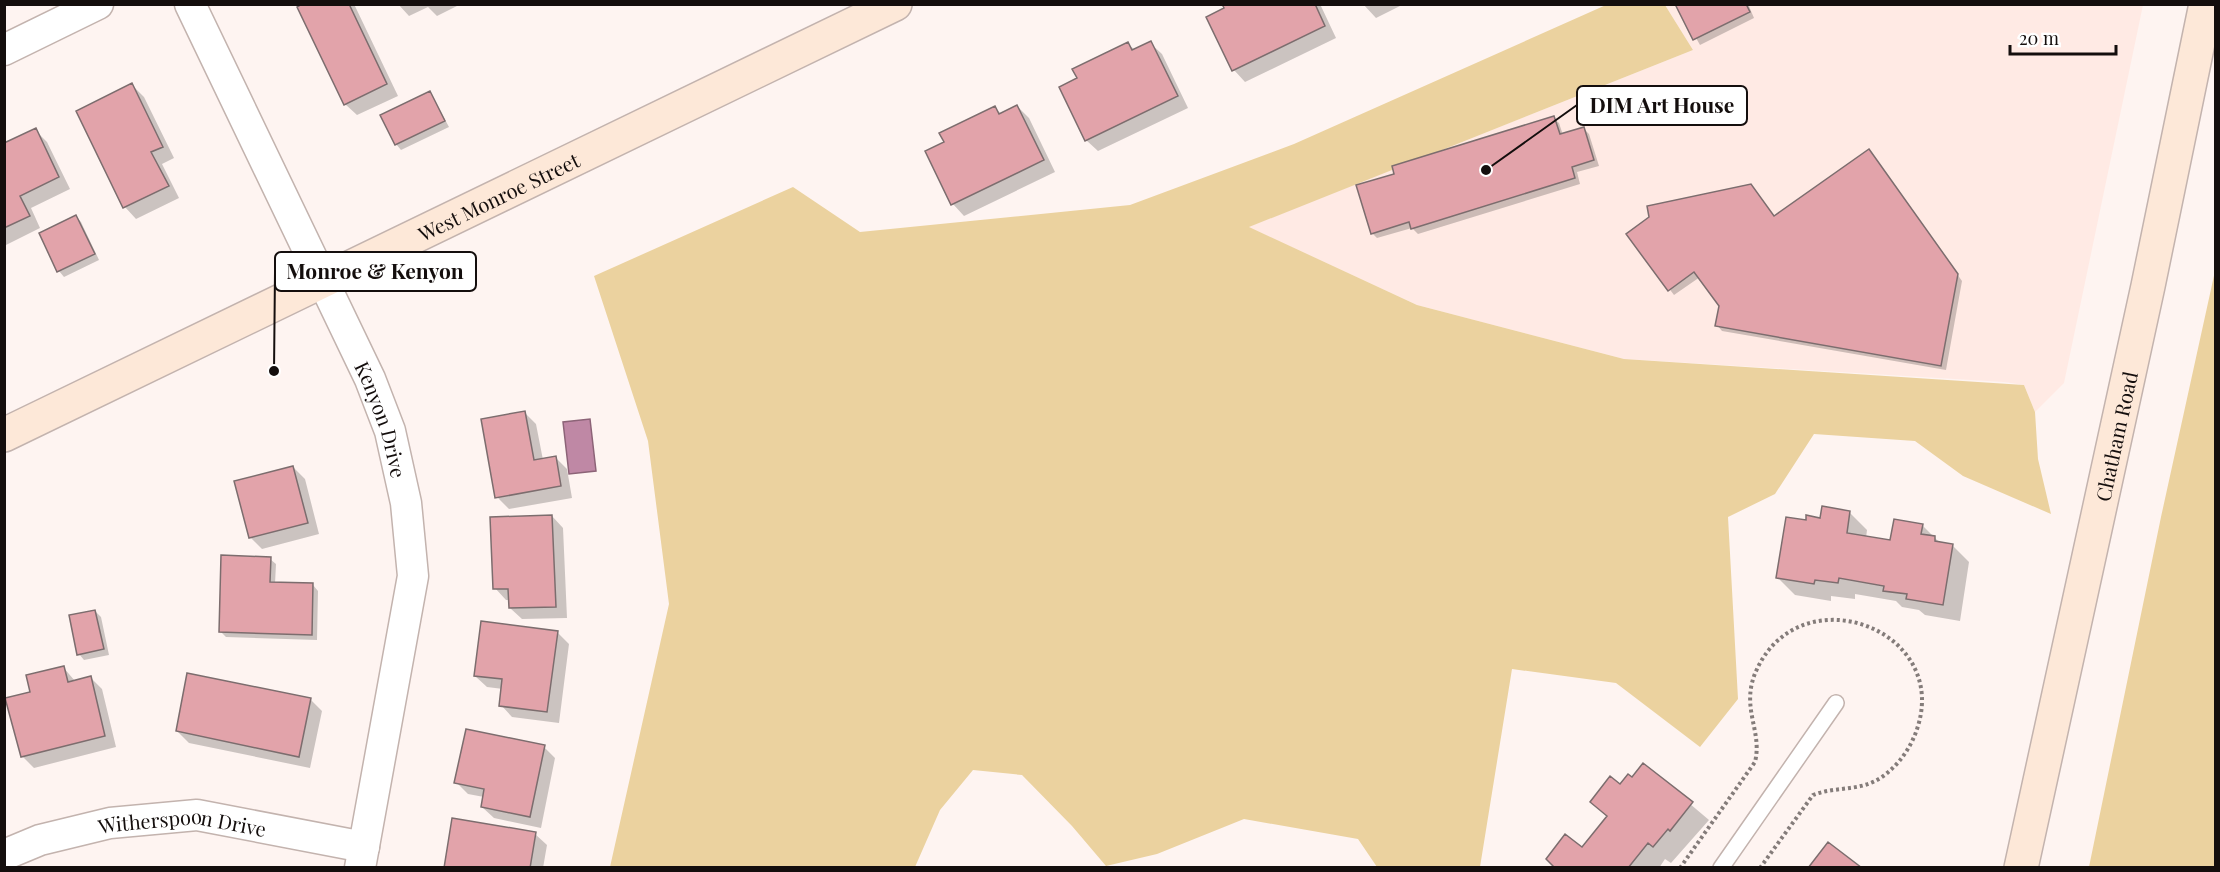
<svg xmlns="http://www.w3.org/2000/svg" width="2220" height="872" font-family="'Playfair Display',serif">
	<rect width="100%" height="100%" fill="#fef4f1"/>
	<path fill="#ffeae4" d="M 1665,5 L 2143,5 L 2064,383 L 2035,412 L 2024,385 L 2004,382 L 1624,359 L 1417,305 L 1248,227 L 1693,50 Z"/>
	<path fill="#ebd29f" d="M 1606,5 L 1665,5 L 1693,50 L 1249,227 L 1417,305 L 1624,359 L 2024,385 L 2035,412 L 2038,459 L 2051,514 L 1963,476 L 1915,441 L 1814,434 L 1775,494 L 1728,517 L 1738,699 L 1700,747 L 1616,683 L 1512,669 L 1480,867 L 1377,867 L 1358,839 L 1244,819 L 1157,854 L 1106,866 L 1072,826 L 1022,775 L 973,770 L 940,810 L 915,867 L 610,867 L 669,604 L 648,441 L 594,276 L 793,187 L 860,232 L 1130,205 L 1294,144 Z
		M 2215,271 L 2215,866 L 2089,867 L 2161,517 Z"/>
	<path fill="#bf88a5" stroke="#8c6377" stroke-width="1.5" d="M 590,419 L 596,471 L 569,474 L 563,422 Z"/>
	<path fill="#0003" d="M 306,4 L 354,4 L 398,96 L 357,115 L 345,104 Z
		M 398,4 L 461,4 L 437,16 L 428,7 L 409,16 Z
		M 1224,4 L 1320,4 L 1336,38 L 1245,82 L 1234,70 Z
		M 1363,4 L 1404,4 L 1376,18 Z
		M 1677,4 L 1748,4 L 1754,18 L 1700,45 Z
		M 1150,43 L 1162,54 L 1188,108 L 1098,151 L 1086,140 L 1079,79 L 1128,44 L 1135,50 Z
		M 132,85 L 144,97 L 174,158 L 162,164 L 179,198 L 136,219 L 125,207 L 78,112 Z
		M 430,92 L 449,127 L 401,150 L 396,144 Z
		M 1017,106 L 1029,118 L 1055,172 L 964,216 L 953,204 L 927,152 L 946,143 L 995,107 L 1001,114 Z
		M 1553,118 L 1559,123 L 1563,135 L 1583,128 L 1589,134 L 1599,166 L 1577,172 L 1580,184 L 1418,234 L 1412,228 L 1377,238 L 1372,233 L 1396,175 Z
		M 35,130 L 47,142 L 70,189 L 31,208 L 40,228 L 6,245 L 4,145 Z
		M 1869,151 L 1962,281 L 1946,370 L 1722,331 L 1717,325 L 1720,306 L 1700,277 L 1674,295 L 1628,234 L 1775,217 Z
		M 76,216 L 81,222 L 99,260 L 64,277 L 59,271 Z
		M 525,413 L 536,424 L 543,460 L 555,457 L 567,469 L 572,498 L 509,509 L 497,497 Z
		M 293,467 L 305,479 L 319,534 L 262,549 L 250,537 Z
		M 1823,508 L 1850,513 L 1867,530 L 1866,538 L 1892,542 L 1922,525 L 1940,543 L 1952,545 L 1969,562 L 1960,621 L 1925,615 L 1919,610 L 1902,607 L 1896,601 L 1855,594 L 1855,599 L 1831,596 L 1831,601 L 1795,595 L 1778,578 L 1807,522 L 1822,520 Z
		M 552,516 L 563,528 L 567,618 L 522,619 L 510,608 L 510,600 L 506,600 L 495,588 Z
		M 270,559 L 276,564 L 275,584 L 313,585 L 318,591 L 317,640 L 226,637 L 220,631 Z
		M 95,611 L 101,617 L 109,655 L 84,660 L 79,654 Z
		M 557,632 L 569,644 L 559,723 L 512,717 L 501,705 L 503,689 L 487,687 L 475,676 Z
		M 63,667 L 75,681 L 90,677 L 102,689 L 116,747 L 34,768 L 22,756 L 32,693 Z
		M 310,699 L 322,711 L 310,768 L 189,743 L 177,731 Z
		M 544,747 L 555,758 L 541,828 L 494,818 L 482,807 L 484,797 L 468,794 L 456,782 Z
		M 1644,765 L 1709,820 L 1671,863 L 1665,859 L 1659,868 L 1557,868 L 1582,849 L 1608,818 L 1592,802 L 1633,779 Z
		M 535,834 L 547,845 L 543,868 L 445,868 Z"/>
	<path fill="#e2a3aa" stroke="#7c6d6e" stroke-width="1.5" d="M 302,4 L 349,4 L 387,84 L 344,105 L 297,7 Z
		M 1222,4 L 1315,4 L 1325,26 L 1232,71 L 1206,17 L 1224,8 Z
		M 1675,4 L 1746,4 L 1750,12 L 1693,40 Z
		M 1151,41 L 1178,96 L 1085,141 L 1059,87 L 1077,78 L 1072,69 L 1128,42 L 1132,50 Z
		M 132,83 L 163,147 L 151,152 L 169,186 L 123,208 L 76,111 Z
		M 430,91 L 445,121 L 395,145 L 380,115 Z
		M 1017,105 L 1044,160 L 951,205 L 925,151 L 944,142 L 939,133 L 995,106 L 999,114 Z
		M 1554,116 L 1560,134 L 1584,127 L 1594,160 L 1572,167 L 1575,178 L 1411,229 L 1409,222 L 1371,234 L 1356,185 L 1394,174 L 1392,166 Z
		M 36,128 L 59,177 L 20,196 L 30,216 L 4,228 L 4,143 Z
		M 1869,149 L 1958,274 L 1941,366 L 1715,326 L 1719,306 L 1694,272 L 1668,291 L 1626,234 L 1649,217 L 1647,206 L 1751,184 L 1774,216 Z
		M 76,215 L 95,254 L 57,272 L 39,233 Z
		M 525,411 L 534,460 L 556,456 L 561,486 L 495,498 L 481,419 Z
		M 293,466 L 308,523 L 249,538 L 234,481 Z
		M 1822,506 L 1850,511 L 1847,533 L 1890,540 L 1894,519 L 1923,524 L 1921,534 L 1935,536 L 1935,541 L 1953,544 L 1943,605 L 1906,599 L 1907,594 L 1883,591 L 1884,586 L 1839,578 L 1838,583 L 1815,580 L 1814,584 L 1776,578 L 1786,517 L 1806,520 L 1806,515 L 1820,518 Z
		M 552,515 L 556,607 L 509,608 L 508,589 L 493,589 L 490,517 Z
		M 221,555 L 271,557 L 270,582 L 313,583 L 312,635 L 219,632 Z
		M 95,610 L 104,649 L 77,655 L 69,615 Z
		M 481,621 L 558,631 L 547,712 L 499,706 L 502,679 L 474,676 Z
		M 64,666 L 68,682 L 91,676 L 105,736 L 21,757 L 5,698 L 30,692 L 26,675 Z
		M 187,673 L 311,698 L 299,757 L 176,731 Z
		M 466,729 L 545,745 L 530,817 L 481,807 L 484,789 L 454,783 Z
		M 1643,763 L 1693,802 L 1670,831 L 1668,829 L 1653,847 L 1648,843 L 1628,868 L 1555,868 L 1546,859 L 1565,834 L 1582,847 L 1607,816 L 1590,802 L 1610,776 L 1620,784 L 1628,774 L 1632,777 Z
		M 452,818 L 536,832 L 530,868 L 444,868 Z
		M 1828,842 L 1862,868 L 1808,868 Z"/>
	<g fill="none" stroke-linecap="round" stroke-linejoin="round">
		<g stroke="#c3b3ae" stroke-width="18">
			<path id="lane" d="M 1721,868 L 1836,703"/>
		</g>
		<g stroke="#c3b3ae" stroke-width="33">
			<g id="street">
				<path id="s1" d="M 190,4 L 370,379 L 390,431 L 406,503 L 413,576 L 360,868"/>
				<path d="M 4,50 L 98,4"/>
				<path id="s2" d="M 4,855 L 40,840 L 110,823 L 197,815 L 364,847"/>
			</g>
		</g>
		<g stroke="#c3b3ae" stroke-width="36">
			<g id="secondary">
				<path id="s3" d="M 4,435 L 895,4"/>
				<path id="s4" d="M 2021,868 L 2148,286 L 2206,4"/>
			</g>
		</g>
		<path stroke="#847c7a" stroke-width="4" stroke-dasharray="3 3" stroke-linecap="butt" d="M 1680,868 L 1755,762 C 1763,730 1739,707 1757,669 C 1801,575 1948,628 1918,726 C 1912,746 1900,764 1882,777 C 1860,792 1836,786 1813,795 L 1760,868"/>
		<use href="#lane" stroke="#fff" stroke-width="15"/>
		<use href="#street" stroke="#fff" stroke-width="30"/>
		<use href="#secondary" stroke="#fde8d8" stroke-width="33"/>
	</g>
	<g text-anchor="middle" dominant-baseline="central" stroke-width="5" stroke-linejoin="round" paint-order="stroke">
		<g font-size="20" fill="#140e0d" stroke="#fff">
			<text stroke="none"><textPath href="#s3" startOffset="549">West Monroe Street</textPath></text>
			<text stroke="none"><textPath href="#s1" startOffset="458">Kenyon Drive</textPath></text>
			<text stroke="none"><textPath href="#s4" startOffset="442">Chatham Road</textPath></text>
			<text stroke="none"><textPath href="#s2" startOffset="184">Witherspoon Drive</textPath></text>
		</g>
	</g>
	<path fill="none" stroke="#140e0d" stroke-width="2" d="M1486 170L1577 105M274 371L275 272"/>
	<g fill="#140e0d" stroke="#fff" stroke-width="2">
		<circle cx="1486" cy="170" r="6"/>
		<circle cx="274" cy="371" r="6"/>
	</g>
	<g fill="#fff" stroke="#140e0d" stroke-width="2">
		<rect x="1577" y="86" width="170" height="39" rx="6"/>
		<rect x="275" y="252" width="201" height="39" rx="6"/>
	</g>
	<g font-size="21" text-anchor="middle" font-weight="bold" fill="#140e0d">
		<text x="1662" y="113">DIM Art House</text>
		<text x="375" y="279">Monroe &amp; Kenyon</text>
	</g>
	<rect width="2220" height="872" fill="none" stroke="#140e0d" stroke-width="12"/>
	<path d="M2010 45v9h106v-9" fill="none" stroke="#140e0d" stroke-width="3"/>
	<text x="2019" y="45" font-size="18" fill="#140e0d" stroke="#ffffff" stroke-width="4.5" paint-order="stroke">20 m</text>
</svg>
